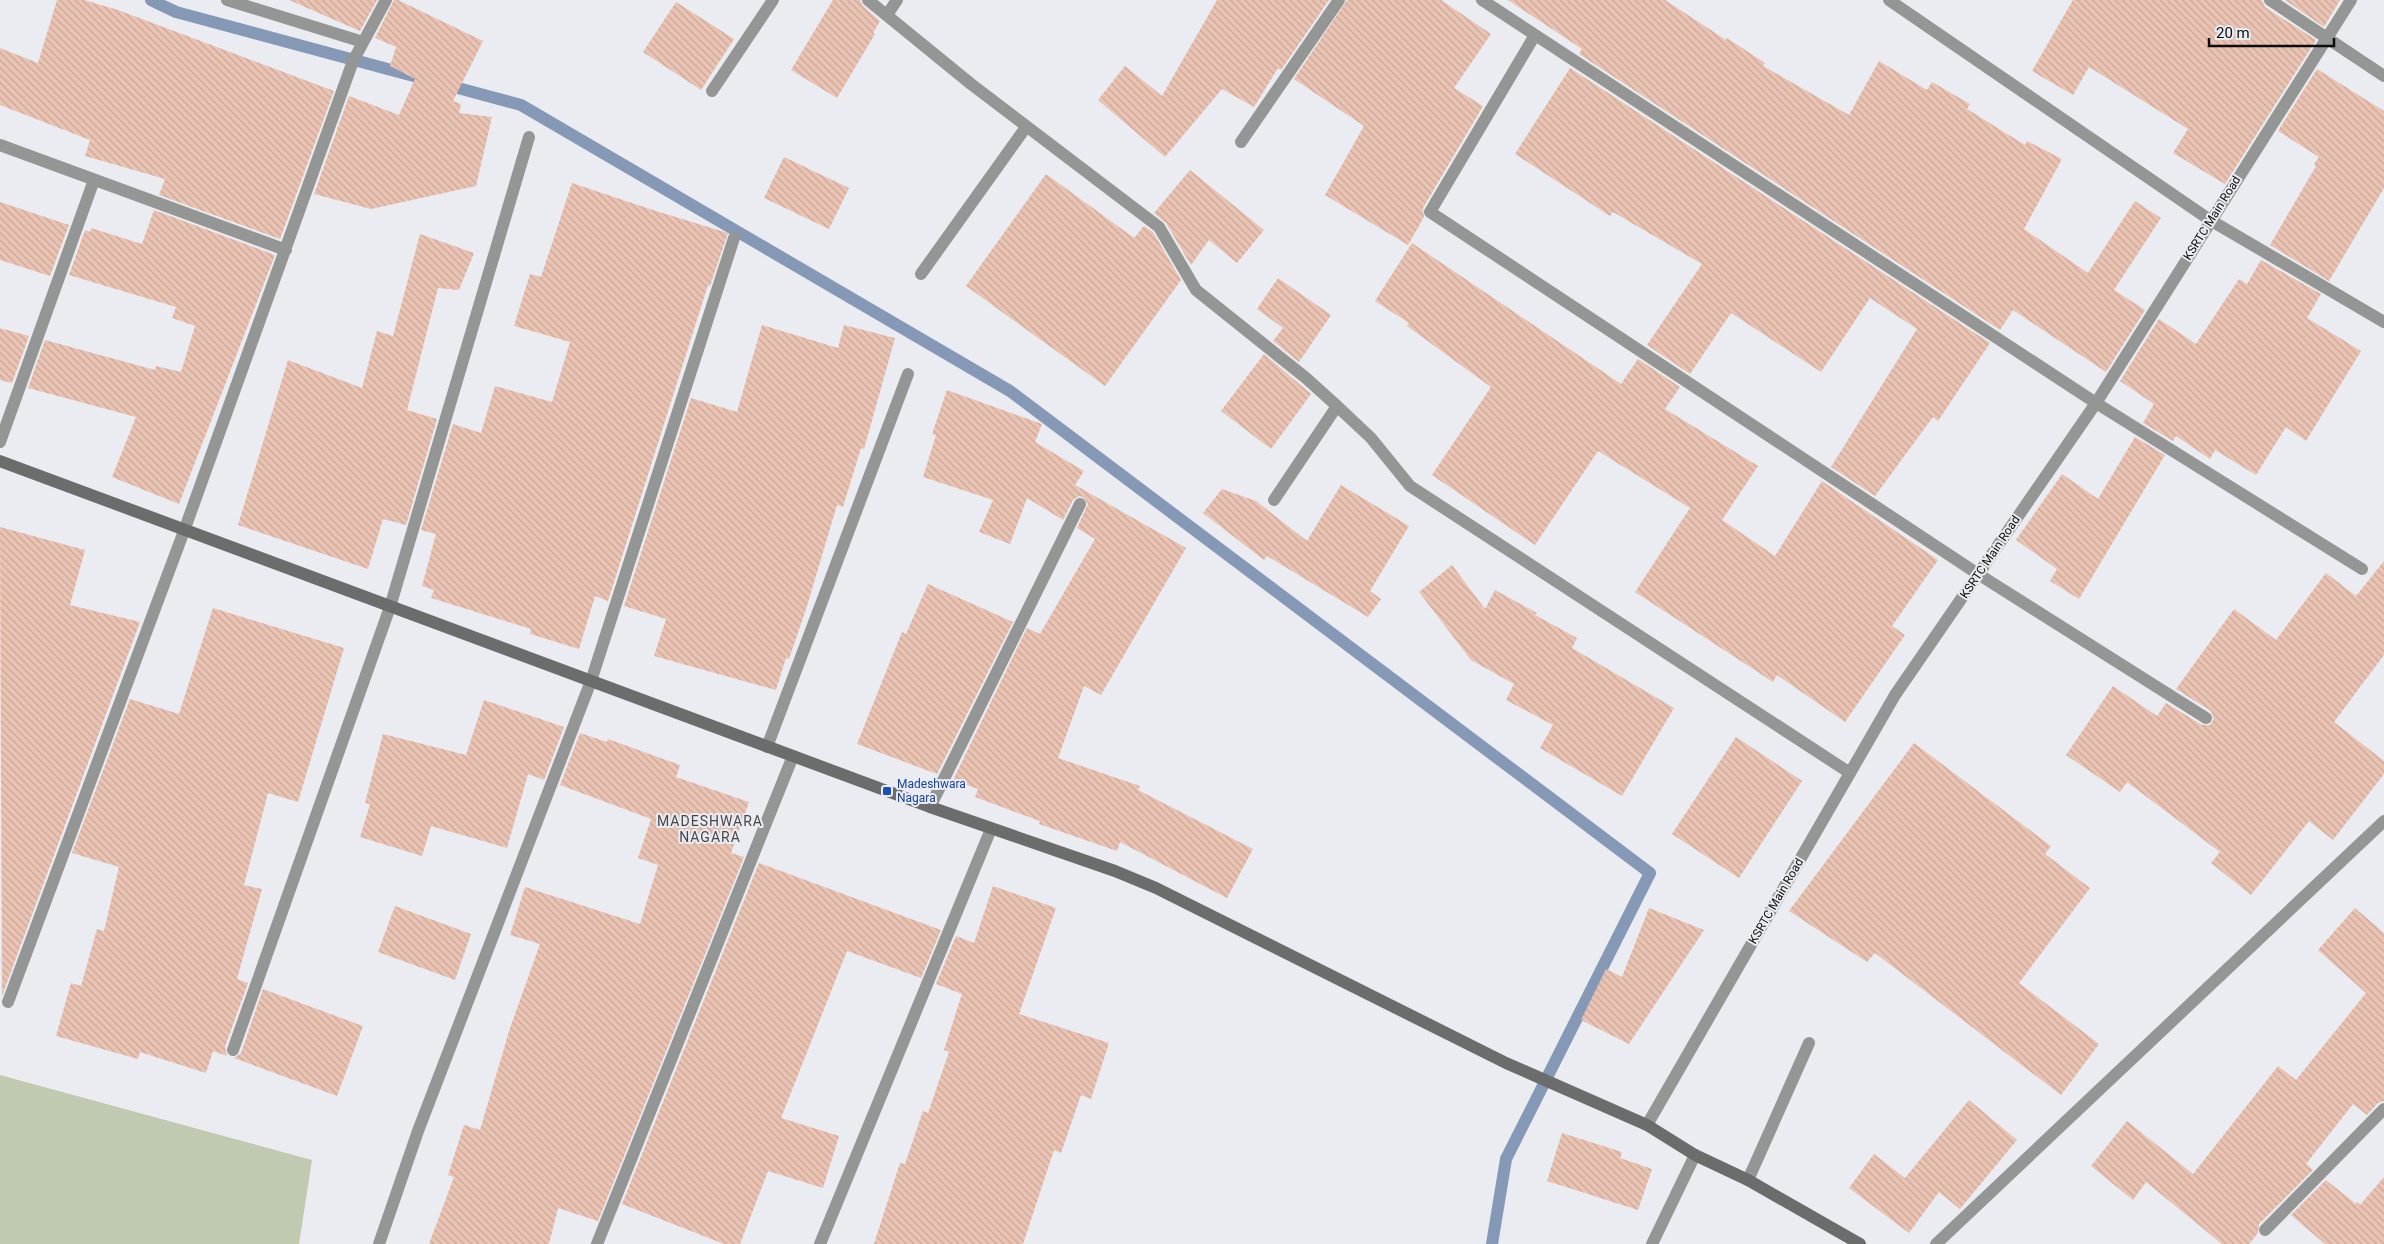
<svg xmlns="http://www.w3.org/2000/svg" width="2384" height="1244" font-family="Roboto,sans-serif">
	<defs>
		<pattern id="building-back-hatch" width="6" height="6" patternUnits="userSpaceOnUse" patternTransform="scale(1.25)"><rect width="6" height="6" fill="#eac3b3"/><path d="M-1 5l2 2M0 0l6 6M5-1l2 2" fill="none" stroke="#c8a699"/></pattern>
	</defs>
	<rect width="100%" height="100%" fill="#eaecf2"/>
	<path fill="#c0cab1" d="M 0,1075 L 312,1160 L 299,1244 L 0,1244 Z"/>
	<g fill="none" stroke-linecap="round" stroke-linejoin="round">
		<path stroke="#8598b5" stroke-width="12" d="M 151,0 L 176,12 L 421,78
			M 443,84 L 521,105 L 1010,391 L 1650,873 L 1506,1159 L 1492,1244"/>
	</g>
	<path fill="url(#building-back-hatch)" d="M 57,0 L 84,0 L 118,10 L 334,91 L 280,239 L 159,195 L 165,179 L 85,156 L 90,140 L 0,105 L 0,48 L 38,63 Z
		M 289,0 L 377,0 L 360,31 Z
		M 394,0 L 398,0 L 483,41 L 453,101 L 461,104 L 459,113 L 492,117 L 476,186 L 371,209 L 314,194 L 349,96 L 399,115 L 415,79 L 390,66 L 396,47 L 375,38 Z
		M 833,0 L 860,0 L 863,6 L 880,21 L 873,33 L 875,34 L 837,98 L 791,70 Z
		M 1217,0 L 1329,0 L 1281,70 L 1278,68 L 1254,107 L 1222,89 L 1165,157 L 1098,100 L 1125,66 L 1162,96 Z
		M 1347,0 L 1441,0 L 1491,34 L 1454,88 L 1483,106 L 1423,208 L 1424,217 L 1408,245 L 1325,195 L 1364,126 L 1294,79 Z
		M 1508,0 L 1665,0 L 1726,40 L 1727,38 L 1765,63 L 1763,66 L 1849,115 L 1879,61 L 1927,90 L 1932,82 L 1970,104 L 1967,109 L 2025,145 L 2027,141 L 2062,159 L 2024,229 L 2088,273 L 2135,201 L 2161,218 L 2114,290 L 2145,310 L 2106,372 L 2013,310 L 2000,330 L 1579,54 L 1582,49 Z
		M 2073,0 L 2262,0 L 2265,7 L 2316,40 L 2225,184 L 2173,153 L 2188,129 L 2089,67 L 2073,95 L 2032,71 Z
		M 2285,0 L 2340,0 L 2324,27 Z
		M 676,2 L 734,39 L 701,90 L 643,52 Z
		M 1570,68 L 1990,343 L 1938,421 L 1933,417 L 1875,496 L 1831,467 L 1917,329 L 1870,298 L 1821,372 L 1731,313 L 1690,374 L 1647,345 L 1702,264 L 1613,212 L 1610,216 L 1515,154 Z
		M 2317,69 L 2384,111 L 2384,188 L 2329,281 L 2270,245 L 2316,166 L 2314,164 L 2319,157 L 2278,131 Z
		M 784,157 L 849,188 L 829,229 L 764,198 Z
		M 1190,170 L 1264,230 L 1237,263 L 1209,240 L 1191,265 L 1166,223 L 1154,213 Z
		M 1046,174 L 1134,238 L 1144,226 L 1153,232 L 1181,280 L 1105,386 L 966,286 Z
		M 572,183 L 653,210 L 728,233 L 710,286 L 708,285 L 608,601 L 595,596 L 579,649 L 530,634 L 531,629 L 431,598 L 434,590 L 422,586 L 436,534 L 421,530 L 453,424 L 481,433 L 495,386 L 552,402 L 570,342 L 514,326 L 530,274 L 541,277 Z
		M 0,202 L 69,225 L 50,276 L 0,260 Z
		M 154,210 L 275,255 L 179,504 L 112,477 L 136,417 L 28,388 L 45,340 L 155,370 L 156,366 L 181,372 L 195,326 L 172,318 L 176,307 L 69,275 L 85,230 L 90,232 L 91,228 L 142,244 Z
		M 420,234 L 474,253 L 459,290 L 438,288 L 407,410 L 437,419 L 406,525 L 383,519 L 368,569 L 238,525 L 288,360 L 362,388 L 377,331 L 393,336 Z
		M 1412,243 L 1621,384 L 1638,359 L 1680,387 L 1665,409 L 1758,466 L 1722,520 L 1775,556 L 1822,481 L 1938,560 L 1892,626 L 1905,635 L 1845,722 L 1777,675 L 1773,682 L 1635,592 L 1690,508 L 1598,451 L 1535,545 L 1432,475 L 1491,387 L 1407,326 L 1409,323 L 1375,301 Z
		M 2261,260 L 2321,294 L 2307,318 L 2361,351 L 2306,441 L 2286,427 L 2256,475 L 2215,450 L 2210,459 L 2176,436 L 2173,441 L 2143,423 L 2154,404 L 2120,381 L 2159,319 L 2196,344 L 2239,279 L 2247,284 Z
		M 1278,278 L 1331,315 L 1299,362 L 1273,341 L 1283,328 L 1257,309 Z
		M 762,325 L 838,348 L 844,325 L 895,338 L 864,449 L 861,448 L 843,507 L 837,505 L 807,606 L 789,659 L 786,658 L 776,690 L 654,656 L 666,619 L 624,606 L 691,398 L 737,412 Z
		M 0,328 L 29,336 L 12,383 L 0,380 Z
		M 1264,354 L 1311,394 L 1271,449 L 1221,411 Z
		M 947,390 L 1042,424 L 1035,442 L 1084,471 L 1075,485 L 1186,548 L 1101,695 L 1084,686 L 1058,758 L 1140,786 L 1138,790 L 1253,849 L 1227,898 L 1120,842 L 1117,851 L 1039,824 L 1040,821 L 975,797 L 978,789 L 953,780 L 1027,628 L 1040,634 L 1095,539 L 1077,528 L 1088,504 L 1083,497 L 1079,496 L 1073,500 L 1063,520 L 1027,498 L 1010,544 L 979,532 L 993,500 L 923,477 L 936,435 L 932,434 Z
		M 2135,437 L 2165,455 L 2079,599 L 2050,581 L 2057,569 L 2016,540 L 2062,474 L 2098,499 Z
		M 1341,485 L 1409,526 L 1370,591 L 1381,599 L 1368,617 L 1267,556 L 1264,560 L 1203,513 L 1222,489 L 1256,501 L 1307,541 Z
		M 0,527 L 85,550 L 70,605 L 140,622 L 2,996 Z
		M 2384,561 L 2384,655 L 2334,722 L 2384,761 L 2384,774 L 2333,840 L 2309,821 L 2251,895 L 2211,863 L 2220,852 L 2127,782 L 2120,792 L 2066,755 L 2113,686 L 2157,716 L 2166,703 L 2202,725 L 2210,725 L 2214,719 L 2211,711 L 2176,689 L 2234,609 L 2276,640 L 2326,573 L 2356,596 Z
		M 1452,565 L 1485,609 L 1495,590 L 1537,613 L 1535,615 L 1577,638 L 1572,648 L 1674,708 L 1622,796 L 1540,748 L 1553,725 L 1506,700 L 1514,684 L 1471,660 L 1419,592 Z
		M 928,584 L 1013,622 L 937,774 L 857,744 L 902,632 L 906,634 Z
		M 213,608 L 344,648 L 298,802 L 268,793 L 244,885 L 262,889 L 237,979 L 248,983 L 225,1047 L 227,1056 L 213,1051 L 206,1073 L 140,1052 L 138,1059 L 56,1036 L 71,983 L 81,986 L 97,929 L 104,931 L 119,867 L 72,853 L 130,699 L 179,714 Z
		M 484,700 L 564,727 L 544,780 L 528,774 L 507,848 L 431,826 L 422,856 L 360,837 L 370,804 L 365,803 L 383,734 L 466,755 Z
		M 580,733 L 607,742 L 608,739 L 680,765 L 676,777 L 749,802 L 731,853 L 744,857 L 598,1221 L 558,1208 L 549,1244 L 429,1244 L 454,1177 L 448,1175 L 464,1125 L 480,1130 L 510,1028 L 540,944 L 510,935 L 525,887 L 640,924 L 658,865 L 638,858 L 651,819 L 560,785 Z
		M 1736,737 L 1802,781 L 1739,878 L 1672,834 Z
		M 1914,743 L 2051,846 L 2045,854 L 2090,888 L 2019,983 L 2099,1044 L 2061,1095 L 1875,953 L 1867,962 L 1789,911 Z
		M 759,863 L 941,930 L 921,978 L 847,951 L 781,1118 L 839,1136 L 823,1188 L 768,1171 L 740,1244 L 724,1244 L 622,1204 Z
		M 993,886 L 1056,908 L 1019,1014 L 1109,1043 L 1091,1099 L 1081,1095 L 1061,1153 L 1054,1150 L 1023,1244 L 874,1244 L 900,1163 L 905,1164 L 923,1111 L 928,1113 L 949,1052 L 944,1050 L 962,994 L 936,984 L 956,936 L 974,943 Z
		M 395,906 L 471,934 L 455,980 L 378,952 Z
		M 1649,908 L 1704,930 L 1629,1044 L 1581,1020 L 1606,969 L 1622,977 Z
		M 2355,908 L 2384,933 L 2384,1101 L 2378,1103 L 2367,1115 L 2353,1104 L 2306,1164 L 2313,1170 L 2259,1224 L 2258,1233 L 2249,1244 L 2222,1244 L 2146,1182 L 2133,1200 L 2091,1166 L 2127,1121 L 2193,1174 L 2278,1066 L 2296,1080 L 2366,993 L 2318,950 Z
		M 263,989 L 363,1026 L 337,1096 L 234,1058 L 241,1053 Z
		M 1969,1100 L 2017,1140 L 1960,1209 L 1939,1192 L 1909,1233 L 1849,1188 L 1874,1154 L 1905,1178 Z
		M 1562,1133 L 1622,1152 L 1620,1158 L 1652,1169 L 1638,1210 L 1547,1181 Z
		M 2384,1177 L 2384,1244 L 2325,1244 L 2291,1215 L 2326,1180 L 2356,1204 L 2357,1202 L 2360,1205 Z"/>
	<g fill="none" stroke-linecap="round" stroke-linejoin="round">
		<path stroke="#949695" stroke-width="12" d="M 227,0 L 363,42
			M 868,0 L 971,84 L 1159,227 L 1196,290 L 1306,378 L 1337,406 L 1371,438 L 1410,486 L 1850,773
			M 1482,0 L 2096,403 L 2362,569
			M 1889,0 L 2210,220 L 2384,322
			M 2270,0 L 2384,76
			M 887,15 L 897,0
			M 1535,35 L 1430,212 L 1978,574 L 2206,718
			M 712,91 L 773,0
			M 1241,142 L 1339,0
			M 0,145 L 286,250
			M 921,274 L 1026,127
			M 0,442 L 94,180
			M 1274,500 L 1337,406
			M 767,747 L 908,374
			M 930,807 L 1080,504
			M 8,1002 L 184,531 L 353,61 L 386,0
			M 233,1050 L 390,607 L 529,137
			M 1647,1125 L 1895,695 L 2096,403 L 2351,0
			M 1748,1180 L 1809,1043
			M 2265,1230 L 2384,1109
			M 379,1244 L 418,1131 L 591,681 L 734,238
			M 597,1244 L 793,756
			M 820,1244 L 991,829
			M 1652,1244 L 1695,1155
			M 1936,1244 L 2384,821"/>
		<path stroke="#6a6d6c" stroke-width="12" d="M 0,461 L 930,807 L 1115,871 L 1156,888 L 1506,1063 L 1647,1125 L 1695,1155 L 1748,1180 L 1860,1244"/>
	</g>
	<rect fill="#1a4fb4" stroke="#eaecf2" stroke-width="2" x="882" y="786" width="10" height="10" rx="2.5"/>
	<g text-anchor="middle" dominant-baseline="central" stroke-width="4" stroke-linejoin="round" paint-order="stroke">
		<g font-size="12" fill="#0d0d0f" stroke="#eaecf2">
			<text transform="translate(2212 218) rotate(-58)">KSRTC Main Road</text>
			<text transform="translate(1990 557) rotate(-56)">KSRTC Main Road</text>
			<text transform="translate(1776 901) rotate(-60)">KSRTC Main Road</text>
		</g>
		<g font-size="12" fill="#164399" stroke="#eaecf2" text-anchor="start">
			<text x="897" y="784">Madeshwara<tspan x="897" dy="14">Nagara</tspan></text>
		</g>
		<g font-size="14" letter-spacing="1" fill="#45464a" stroke="#eaecf2">
			<text x="710" y="821">MADESHWARA<tspan x="710" dy="16">NAGARA</tspan></text>
		</g>
	</g>
	<path d="M2209 38v8h125v-8" fill="none" stroke="#0d0d0f" stroke-width="2.5"/>
	<text x="2216" y="38" font-size="15" fill="#0d0d0f" stroke="#eaecf2" stroke-width="4" paint-order="stroke">20 m</text>
</svg>
